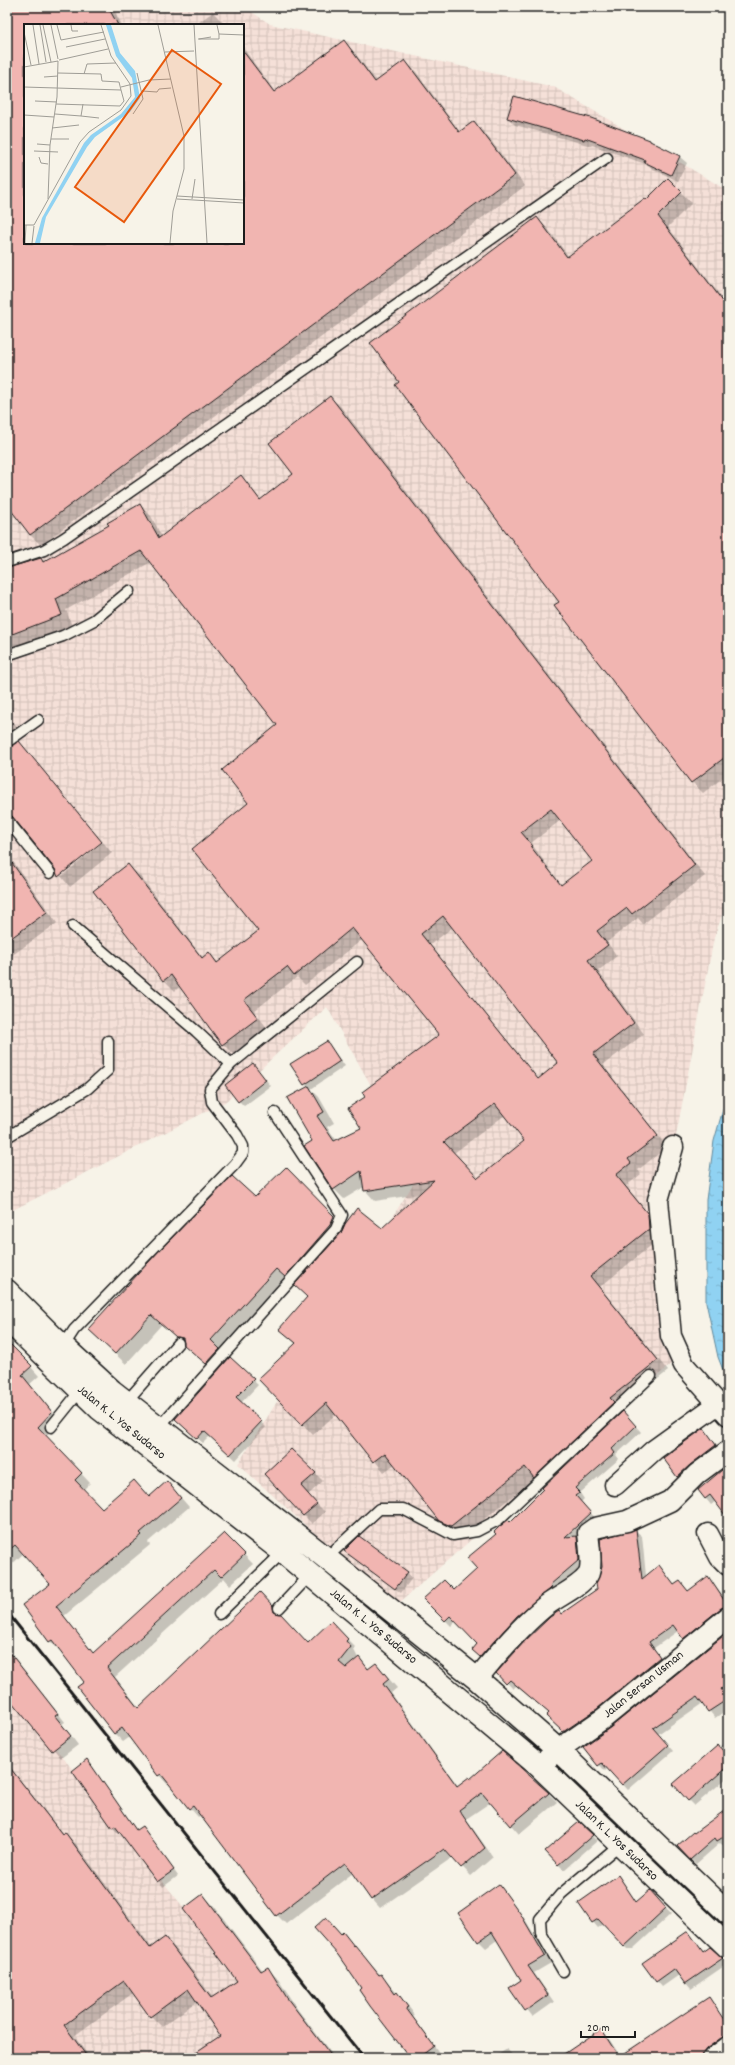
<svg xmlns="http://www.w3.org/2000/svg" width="735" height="2065" font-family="Dekko,sans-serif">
	<defs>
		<pattern id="industrial-grid" width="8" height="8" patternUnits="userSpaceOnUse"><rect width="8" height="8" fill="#f5e0d8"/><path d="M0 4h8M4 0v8" fill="none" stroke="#d1c0b9"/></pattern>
		<pattern id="water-ripples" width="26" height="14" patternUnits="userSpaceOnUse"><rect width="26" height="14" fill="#90d2f2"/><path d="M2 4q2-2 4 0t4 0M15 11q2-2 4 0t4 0" fill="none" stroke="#7cb4cf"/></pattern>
	</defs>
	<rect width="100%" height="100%" fill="#f7f3e8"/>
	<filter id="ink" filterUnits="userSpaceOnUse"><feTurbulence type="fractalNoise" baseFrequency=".025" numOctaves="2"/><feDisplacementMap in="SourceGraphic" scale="8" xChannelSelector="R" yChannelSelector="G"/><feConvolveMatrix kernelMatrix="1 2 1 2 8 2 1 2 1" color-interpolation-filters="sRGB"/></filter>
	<g filter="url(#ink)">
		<path fill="url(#industrial-grid)" fill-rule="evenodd" d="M 7,7 L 244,7 L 270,24 L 554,87 L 728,191 L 728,899 L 714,938 L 654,1250 L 671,1364 L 398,1604 L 312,1531 L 238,1464 L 420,1173 L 327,1007 L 225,1102 L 7,1213 ZM 25,25 L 243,25 L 243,243 L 25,243 Z
			M 7,1688 L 242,1980 L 288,2058 L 7,2058 Z"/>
		<path fill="url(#water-ripples)" stroke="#62899c" d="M 728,1092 L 728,1383 L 718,1357 L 706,1302 L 706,1200 L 714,1141 Z"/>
		<path fill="#0003" fill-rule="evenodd" d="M 7,7 L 112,7 L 122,25 L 25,25 L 25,243 L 243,243 L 243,48 L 275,92 L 344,41 L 354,52 L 377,82 L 405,61 L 416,72 L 460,132 L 474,122 L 485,133 L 525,186 L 41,545 L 30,535 L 7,503 Z
			M 213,12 L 225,25 L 195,25 Z
			M 508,118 L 650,141 L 653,144 L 680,157 L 687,163 L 678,181 L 653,169 L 648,165 L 592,145 L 591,146 L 515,125 Z
			M 668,180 L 692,203 L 668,227 L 728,306 L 728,774 L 703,793 L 692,782 L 556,605 L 560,602 L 537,218 L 548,229 L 569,257 L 647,201 Z
			M 330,397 L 341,407 L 705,876 L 643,924 L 638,918 L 607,942 L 617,956 L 598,971 L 644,1034 L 603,1065 L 667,1147 L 638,1170 L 641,1174 L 626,1186 L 658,1226 L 659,1239 L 600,1287 L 668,1371 L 620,1409 L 641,1432 L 616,1455 L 619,1459 L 580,1493 L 584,1499 L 581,1502 L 596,1519 L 576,1537 L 582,1542 L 584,1565 L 554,1591 L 486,1662 L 479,1655 L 479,1644 L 456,1621 L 451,1626 L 425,1599 L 454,1592 L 478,1569 L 510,1523 L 545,1490 L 535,1478 L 462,1537 L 451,1531 L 440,1520 L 395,1464 L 384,1472 L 336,1414 L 313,1435 L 260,1379 L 296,1344 L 280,1329 L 308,1297 L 287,1278 L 221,1351 L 258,1385 L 241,1403 L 266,1427 L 236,1460 L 210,1436 L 203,1443 L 181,1424 L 217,1374 L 162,1324 L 126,1364 L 100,1340 L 255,1199 L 286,1169 L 345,1228 L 382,1230 L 420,1194 L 375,1201 L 365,1190 L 364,1187 L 344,1199 L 334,1189 L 313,1141 L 308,1087 L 305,1084 L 327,1042 L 345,1066 L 311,1089 L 319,1097 L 334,1123 L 327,1127 L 337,1141 L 363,1129 L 366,1097 L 440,1035 L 363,939 L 305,985 L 297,977 L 254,1011 L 268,1029 L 234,1055 L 223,1044 L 180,986 L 175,991 L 164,980 L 128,865 L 139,875 L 203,958 L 209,954 L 219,963 L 260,932 L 250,804 L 278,726 L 151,562 L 66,610 L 72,626 L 7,650 L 7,569 L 41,559 L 45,562 L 110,525 L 140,505 L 151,516 L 162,537 L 241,476 L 261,500 L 294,474 ZM 561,820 L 593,861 L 562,886 L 531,843 ZM 453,927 L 560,1063 L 539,1080 L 430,945 ZM 505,1115 L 526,1141 L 479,1179 L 454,1153 Z
			M 7,713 L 20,731 L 15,735 L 20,744 L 101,841 L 60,874 L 62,876 L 103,842 L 112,853 L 70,887 L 7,812 Z
			M 7,853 L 57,923 L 7,959 Z
			M 253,1064 L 271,1086 L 244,1106 L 239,1101 Z
			M 7,1337 L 9,1340 L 8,1341 L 39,1376 L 30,1384 L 60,1421 L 46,1436 L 90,1483 L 83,1490 L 102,1510 L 134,1481 L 149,1497 L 175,1491 L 189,1507 L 148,1542 L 150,1545 L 64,1616 L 94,1654 L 224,1534 L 253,1564 L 230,1585 L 224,1578 L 115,1677 L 139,1708 L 268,1602 L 309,1644 L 331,1623 L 356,1648 L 354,1650 L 358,1658 L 369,1669 L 376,1664 L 397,1688 L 391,1693 L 458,1786 L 470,1780 L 548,1793 L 557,1802 L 519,1834 L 491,1802 L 466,1819 L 493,1857 L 471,1876 L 453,1857 L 380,1908 L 372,1899 L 353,1873 L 286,1924 L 277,1915 L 201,1815 L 198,1817 L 169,1783 L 167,1784 L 159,1775 L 130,1737 L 123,1742 L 114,1733 L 86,1682 L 60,1649 L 59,1650 L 50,1641 L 23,1605 L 52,1584 L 24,1553 L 7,1569 Z
			M 709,1435 L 721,1451 L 683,1482 L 665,1458 Z
			M 728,1467 L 728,1517 L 716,1501 L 711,1505 L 699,1490 Z
			M 315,1473 L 323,1481 L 308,1495 L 325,1512 L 312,1524 L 266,1474 Z
			M 636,1531 L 642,1536 L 646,1576 L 659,1566 L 675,1586 L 680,1582 L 689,1592 L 708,1577 L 728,1603 L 728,1613 L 689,1644 L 678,1631 L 654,1648 L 665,1664 L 570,1738 L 548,1716 L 550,1714 L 516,1686 L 513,1689 L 498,1673 L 562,1615 L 598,1590 Z
			M 345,1551 L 407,1572 L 412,1578 L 401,1593 Z
			M 728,1633 L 728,1709 L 715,1718 L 703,1703 L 658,1734 L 673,1751 L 628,1790 L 608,1768 L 605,1771 L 584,1747 L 612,1728 Z
			M 7,1648 L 65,1722 L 62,1724 L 78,1745 L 61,1758 L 7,1693 Z
			M 728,1740 L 728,1777 L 694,1806 L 688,1800 L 719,1748 Z
			M 87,1761 L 137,1831 L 147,1833 L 178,1876 L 163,1887 L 121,1831 L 118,1833 L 113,1828 L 73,1771 Z
			M 7,1763 L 63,1834 L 65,1833 L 76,1844 L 152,1948 L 165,1938 L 176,1949 L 213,1998 L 239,1981 L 203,1895 L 214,1906 L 263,1971 L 267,1968 L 278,1979 L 298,2010 L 335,2058 L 194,2058 L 221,2037 L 197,2001 L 162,2027 L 151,2016 L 133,1993 L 74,2036 L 90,2058 L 7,2058 Z
			M 728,1809 L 728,1843 L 724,1846 L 720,1843 L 696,1864 L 678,1847 Z
			M 579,1823 L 597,1841 L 564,1870 L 558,1864 Z
			M 618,1877 L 637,1903 L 655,1897 L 671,1914 L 633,1949 L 628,1949 L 604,1924 L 598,1928 L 593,1922 Z
			M 499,1885 L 526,1921 L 551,1963 L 534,1973 L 554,2002 L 533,2017 L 511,1989 L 523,1980 L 497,1940 L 486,1948 L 479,1941 Z
			M 688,1932 L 704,1952 L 710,1948 L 727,1964 L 691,1989 L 679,1975 L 662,1987 L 657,1981 Z
			M 343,1934 L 405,2002 L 415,2015 L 413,2017 L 443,2058 L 411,2058 L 362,1989 L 341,1935 Z
			M 708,1999 L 728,2024 L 728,2048 L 713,2058 L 560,2058 L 601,2031 L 609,2039 L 621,2057 Z
			M 507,2049 L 515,2058 L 493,2058 Z"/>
		<path fill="#f1b5b1" stroke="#1c1c1c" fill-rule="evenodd" d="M 7,7 L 108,7 L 118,25 L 25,25 L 25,243 L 243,243 L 243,51 L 274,92 L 344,40 L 375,82 L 405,60 L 459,132 L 474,121 L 515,175 L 30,535 L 7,505 Z
			M 514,96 L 591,118 L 650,140 L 650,141 L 680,156 L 671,175 L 644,162 L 645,160 L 585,138 L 584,140 L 507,118 Z
			M 668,178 L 682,192 L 658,216 L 728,308 L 728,755 L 691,783 L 554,605 L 559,602 L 395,385 L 399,382 L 370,343 L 537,217 L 567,257 L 645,198 L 646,200 Z
			M 330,396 L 695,865 L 632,914 L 627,908 L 597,931 L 608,945 L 588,960 L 634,1023 L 593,1054 L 658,1136 L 628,1159 L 631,1163 L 616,1175 L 648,1214 L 649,1229 L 590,1276 L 658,1360 L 610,1398 L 614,1402 L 534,1478 L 525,1467 L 451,1526 L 439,1521 L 385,1453 L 373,1462 L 326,1403 L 302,1425 L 258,1379 L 296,1343 L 279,1329 L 307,1297 L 294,1285 L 341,1233 L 345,1224 L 357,1208 L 382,1228 L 434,1180 L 364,1191 L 361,1171 L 333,1190 L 304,1146 L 312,1141 L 287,1098 L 309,1086 L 324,1112 L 317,1116 L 334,1141 L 361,1128 L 348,1108 L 365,1097 L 362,1092 L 439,1035 L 352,928 L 294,976 L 287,967 L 244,1000 L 258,1018 L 222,1045 L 171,975 L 163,981 L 93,891 L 128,864 L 202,958 L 209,952 L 217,963 L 258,931 L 192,849 L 248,803 L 222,770 L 277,725 L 141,551 L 56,599 L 62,615 L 7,636 L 7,568 L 41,558 L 43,562 L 109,525 L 107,523 L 140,504 L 159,538 L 241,475 L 260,500 L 293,474 L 269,443 ZM 551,809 L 592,861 L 561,885 L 531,847 L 533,846 L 521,832 ZM 443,916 L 558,1063 L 538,1079 L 421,934 ZM 495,1104 L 524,1141 L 478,1178 L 444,1142 Z
			M 19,741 L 102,842 L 58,877 L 55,869 L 12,816 L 7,814 L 7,748 Z
			M 7,856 L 47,912 L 7,941 Z
			M 327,1041 L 340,1061 L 304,1085 L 290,1064 Z
			M 253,1063 L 266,1080 L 238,1102 L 225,1085 Z
			M 286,1167 L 334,1216 L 330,1225 L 285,1277 L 276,1269 L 211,1340 L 220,1349 L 206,1364 L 184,1345 L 183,1338 L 176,1337 L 151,1315 L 115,1354 L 88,1329 L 157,1253 L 232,1176 L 255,1197 Z
			M 7,1341 L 32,1366 L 22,1375 L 52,1412 L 38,1427 L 82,1473 L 75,1480 L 102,1508 L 134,1480 L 149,1497 L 167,1481 L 181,1498 L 140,1533 L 142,1535 L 56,1606 L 93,1653 L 224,1533 L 245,1554 L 221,1577 L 214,1570 L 107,1668 L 138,1708 L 260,1592 L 273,1606 L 274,1612 L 281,1614 L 308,1643 L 331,1621 L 348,1639 L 346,1641 L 351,1647 L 339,1662 L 346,1668 L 359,1657 L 368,1669 L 376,1663 L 389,1679 L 383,1684 L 457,1786 L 469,1777 L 470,1779 L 502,1751 L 549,1793 L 510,1826 L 482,1793 L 459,1810 L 485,1848 L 461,1868 L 444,1849 L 371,1900 L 345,1863 L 276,1916 L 193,1806 L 189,1809 L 161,1774 L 158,1776 L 122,1728 L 114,1734 L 77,1687 L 84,1682 L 52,1640 L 49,1642 L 22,1605 L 50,1584 L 15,1545 L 7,1552 Z
			M 230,1357 L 254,1379 L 236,1397 L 262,1421 L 230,1455 L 204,1431 L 197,1439 L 175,1419 Z
			M 623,1411 L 636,1426 L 612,1449 L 615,1453 L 575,1488 L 580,1493 L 576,1496 L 591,1513 L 565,1537 L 577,1536 L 579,1560 L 550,1585 L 552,1587 L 549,1590 L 517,1616 L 480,1657 L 472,1650 L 477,1644 L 450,1616 L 445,1621 L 423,1599 L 444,1580 L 454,1590 L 477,1569 L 467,1558 L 496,1534 L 494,1532 L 500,1526 L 508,1520 L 510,1522 L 543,1489 L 542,1488 Z
			M 704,1428 L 716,1445 L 690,1465 L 677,1477 L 663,1458 Z
			M 291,1449 L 316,1473 L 301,1486 L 317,1504 L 303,1516 L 264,1474 Z
			M 728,1465 L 728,1519 L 710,1495 L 705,1499 L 698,1490 Z
			M 636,1529 L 642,1579 L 659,1565 L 674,1585 L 680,1581 L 688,1591 L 708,1576 L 728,1606 L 721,1608 L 683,1639 L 673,1625 L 649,1642 L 660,1657 L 597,1709 L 563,1732 L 546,1716 L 549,1713 L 510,1680 L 506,1684 L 496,1673 L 525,1641 L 550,1617 L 559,1611 L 561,1614 L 597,1589 L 596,1583 L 602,1567 L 600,1539 Z
			M 359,1536 L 408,1572 L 395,1589 L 344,1551 Z
			M 728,1632 L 728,1683 L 721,1689 L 728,1699 L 708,1712 L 697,1697 L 653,1728 L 668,1745 L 622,1785 L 602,1763 L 598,1766 L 583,1747 L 611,1727 Z
			M 7,1649 L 58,1714 L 55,1716 L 71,1736 L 52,1751 L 7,1696 Z
			M 718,1745 L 728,1757 L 728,1766 L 688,1801 L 673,1784 Z
			M 87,1759 L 136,1830 L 142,1826 L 174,1870 L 157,1882 L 115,1826 L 112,1828 L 72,1771 Z
			M 7,1764 L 62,1834 L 65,1832 L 150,1948 L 165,1937 L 211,1998 L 237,1981 L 183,1909 L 203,1894 L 261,1971 L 268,1967 L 287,1998 L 333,2058 L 187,2058 L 220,2036 L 188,1989 L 150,2017 L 124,1981 L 64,2025 L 88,2058 L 7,2058 Z
			M 728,1808 L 728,1834 L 717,1841 L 715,1838 L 690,1860 L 677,1846 L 693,1832 L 694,1833 Z
			M 579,1822 L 593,1835 L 558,1865 L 545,1851 Z
			M 618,1875 L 636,1902 L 650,1890 L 666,1908 L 624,1947 L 598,1919 L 592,1923 L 578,1903 Z
			M 499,1884 L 520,1913 L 545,1956 L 528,1966 L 548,1995 L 525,2011 L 509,1988 L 521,1980 L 492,1932 L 478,1942 L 458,1913 Z
			M 326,1917 L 341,1934 L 343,1932 L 354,1946 L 355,1945 L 379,1975 L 381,1974 L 395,1994 L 397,1992 L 408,2007 L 406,2008 L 434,2046 L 418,2058 L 410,2058 L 370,2006 L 359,1990 L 361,1988 L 338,1955 L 314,1928 Z
			M 688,1931 L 703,1952 L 710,1947 L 723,1958 L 685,1984 L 674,1969 L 656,1982 L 642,1963 Z
			M 709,1997 L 728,2026 L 728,2036 L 721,2038 L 706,2049 L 702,2058 L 558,2058 L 601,2029 L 619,2057 Z"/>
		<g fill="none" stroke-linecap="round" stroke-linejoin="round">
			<g stroke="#1c1c1c" stroke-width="13">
				<path id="lane" d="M 7,562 L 44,550 L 64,538 L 607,158
					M 7,655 L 63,636 L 94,620 L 129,591
					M 7,742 L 38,720
					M 7,820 L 50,873
					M 73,926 L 196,1031 L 231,1064
					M 7,1137 L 87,1089 L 108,1070 L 108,1041
					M 63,1347 L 74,1330 L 235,1164 L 243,1153 L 243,1146 L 237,1135 L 212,1102 L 210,1089 L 231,1064 L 357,962
					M 126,1402 L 178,1343
					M 51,1427 L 80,1391
					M 158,1428 L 336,1229 L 342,1215 L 275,1113
					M 324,1560 L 379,1509 L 403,1509 L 453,1535 L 477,1531 L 498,1520 L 651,1376
					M 279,1608 L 312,1573
					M 219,1614 L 283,1552
					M 563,1971 L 541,1933 L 540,1919 L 561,1894 L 619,1845"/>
			</g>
			<g stroke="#1c1c1c" stroke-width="23">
				<path id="street" d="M 673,1147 L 658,1200 L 671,1336 L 684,1365 L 728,1415
					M 615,1485 L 654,1450 L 718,1404
					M 708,1534 L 720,1557 L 728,1565
					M 477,1679 C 497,1654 518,1629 543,1608 C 556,1597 579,1588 588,1575 C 593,1567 589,1543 588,1533 L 595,1528 L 627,1521 L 670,1501 L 697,1474 L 728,1451
					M 539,1766 L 558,1750 L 604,1718 L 728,1617
					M 713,2058 L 728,2047"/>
			</g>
			<g stroke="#1c1c1c" stroke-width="25">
				<path id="highway" d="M 7,1291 L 53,1337 L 112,1391 L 326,1558 L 477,1679 L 558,1750 L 728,1913
					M 7,1319 L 100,1409 L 283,1552 L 539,1766 L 728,1947"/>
			</g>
			<use href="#lane" stroke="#f7f3e8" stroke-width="10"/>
			<use href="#street" stroke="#f7f3e8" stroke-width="20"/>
			<use href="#highway" stroke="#f7f3e8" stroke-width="22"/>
			<path stroke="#1c1c1c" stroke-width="3" d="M 7,1612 L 364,2058"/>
		</g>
	</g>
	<g text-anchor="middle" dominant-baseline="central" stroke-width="4" stroke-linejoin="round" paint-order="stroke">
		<g font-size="13" fill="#1c1c1c" stroke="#f7f3e8">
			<text transform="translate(121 1423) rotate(39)">Jalan K. L. Yos Sudarso</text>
			<text transform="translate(373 1627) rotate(40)">Jalan K. L. Yos Sudarso</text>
			<text transform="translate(644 1685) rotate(-39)">Jalan Sersan Usman</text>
			<text transform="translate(616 1841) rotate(44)">Jalan K. L. Yos Sudarso</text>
		</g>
	</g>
	<g transform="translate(24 24)">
		<rect width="220" height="220" fill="#f7f3e8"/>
		<path d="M 82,1 L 87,1 L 96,29 L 111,47 L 116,74 L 106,88 L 71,113 L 63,123 L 22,193 L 16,219 L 11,219 L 18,194 L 60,119 L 67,111 L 97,90 L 111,73 L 108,54 L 92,32 Z" fill="#90d2f2"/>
		<path fill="none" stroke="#9f9d96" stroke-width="1" d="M 9,1 L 15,40M 16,1 L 22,38M 19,1 L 27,38M 27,1 L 34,35M 33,1 L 37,16 L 80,8M 47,1 L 48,7 L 54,7M 134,1 L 160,112 L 160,145 L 149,187 L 146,219M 170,1 L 183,219M 193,1 L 195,10 L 220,11M 0,8 L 7,41M 174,15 L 195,15 L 195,10M 175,15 L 187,13M 42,23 L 81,15M 141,28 L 170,27M 35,36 L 84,25M 0,43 L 34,37M 60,50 L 63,40 L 92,39M 20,53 L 34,52M 0,63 L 97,66 L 95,58 L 78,57 L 77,50 L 34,49M 97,63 L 125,56 L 147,55M 118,67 L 133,68 L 135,65 L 147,64M 11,77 L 33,78M 32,80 L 96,82 L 100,77 L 97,66M 31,90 L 57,92 L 59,80M 109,90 L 119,75 L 113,49M 0,91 L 30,93M 57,92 L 75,94M 28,104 L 55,101M 27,115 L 45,115M 13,120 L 26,121M 10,127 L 34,128M 15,133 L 17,139 L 24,140M 153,172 L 220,176M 24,175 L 26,121 L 33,73 L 34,37M 153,175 L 220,179M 168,175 L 171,155M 0,201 L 10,201 L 56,118 L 65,108 L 97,86 L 107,72 L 106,60 L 87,32 L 77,1M 1,219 L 2,201M 8,219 L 10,202"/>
		<path fill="#e8590c" fill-opacity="0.15" stroke="#e8590c" stroke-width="2" d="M 148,26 L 197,60 L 100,198 L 51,163 Z"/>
		<rect width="220" height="220" fill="none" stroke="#1c1c1c" stroke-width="2"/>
	</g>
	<rect width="735" height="2065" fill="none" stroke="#f7f3e8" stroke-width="24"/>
	<rect x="12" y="12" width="711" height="2041" fill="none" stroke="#1c1c1c" stroke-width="1.5" filter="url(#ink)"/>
	<path d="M581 2031v6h54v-6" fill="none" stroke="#1c1c1c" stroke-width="2"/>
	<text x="587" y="2031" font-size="12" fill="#1c1c1c" stroke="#f7f3e8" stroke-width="3" paint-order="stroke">20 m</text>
</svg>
